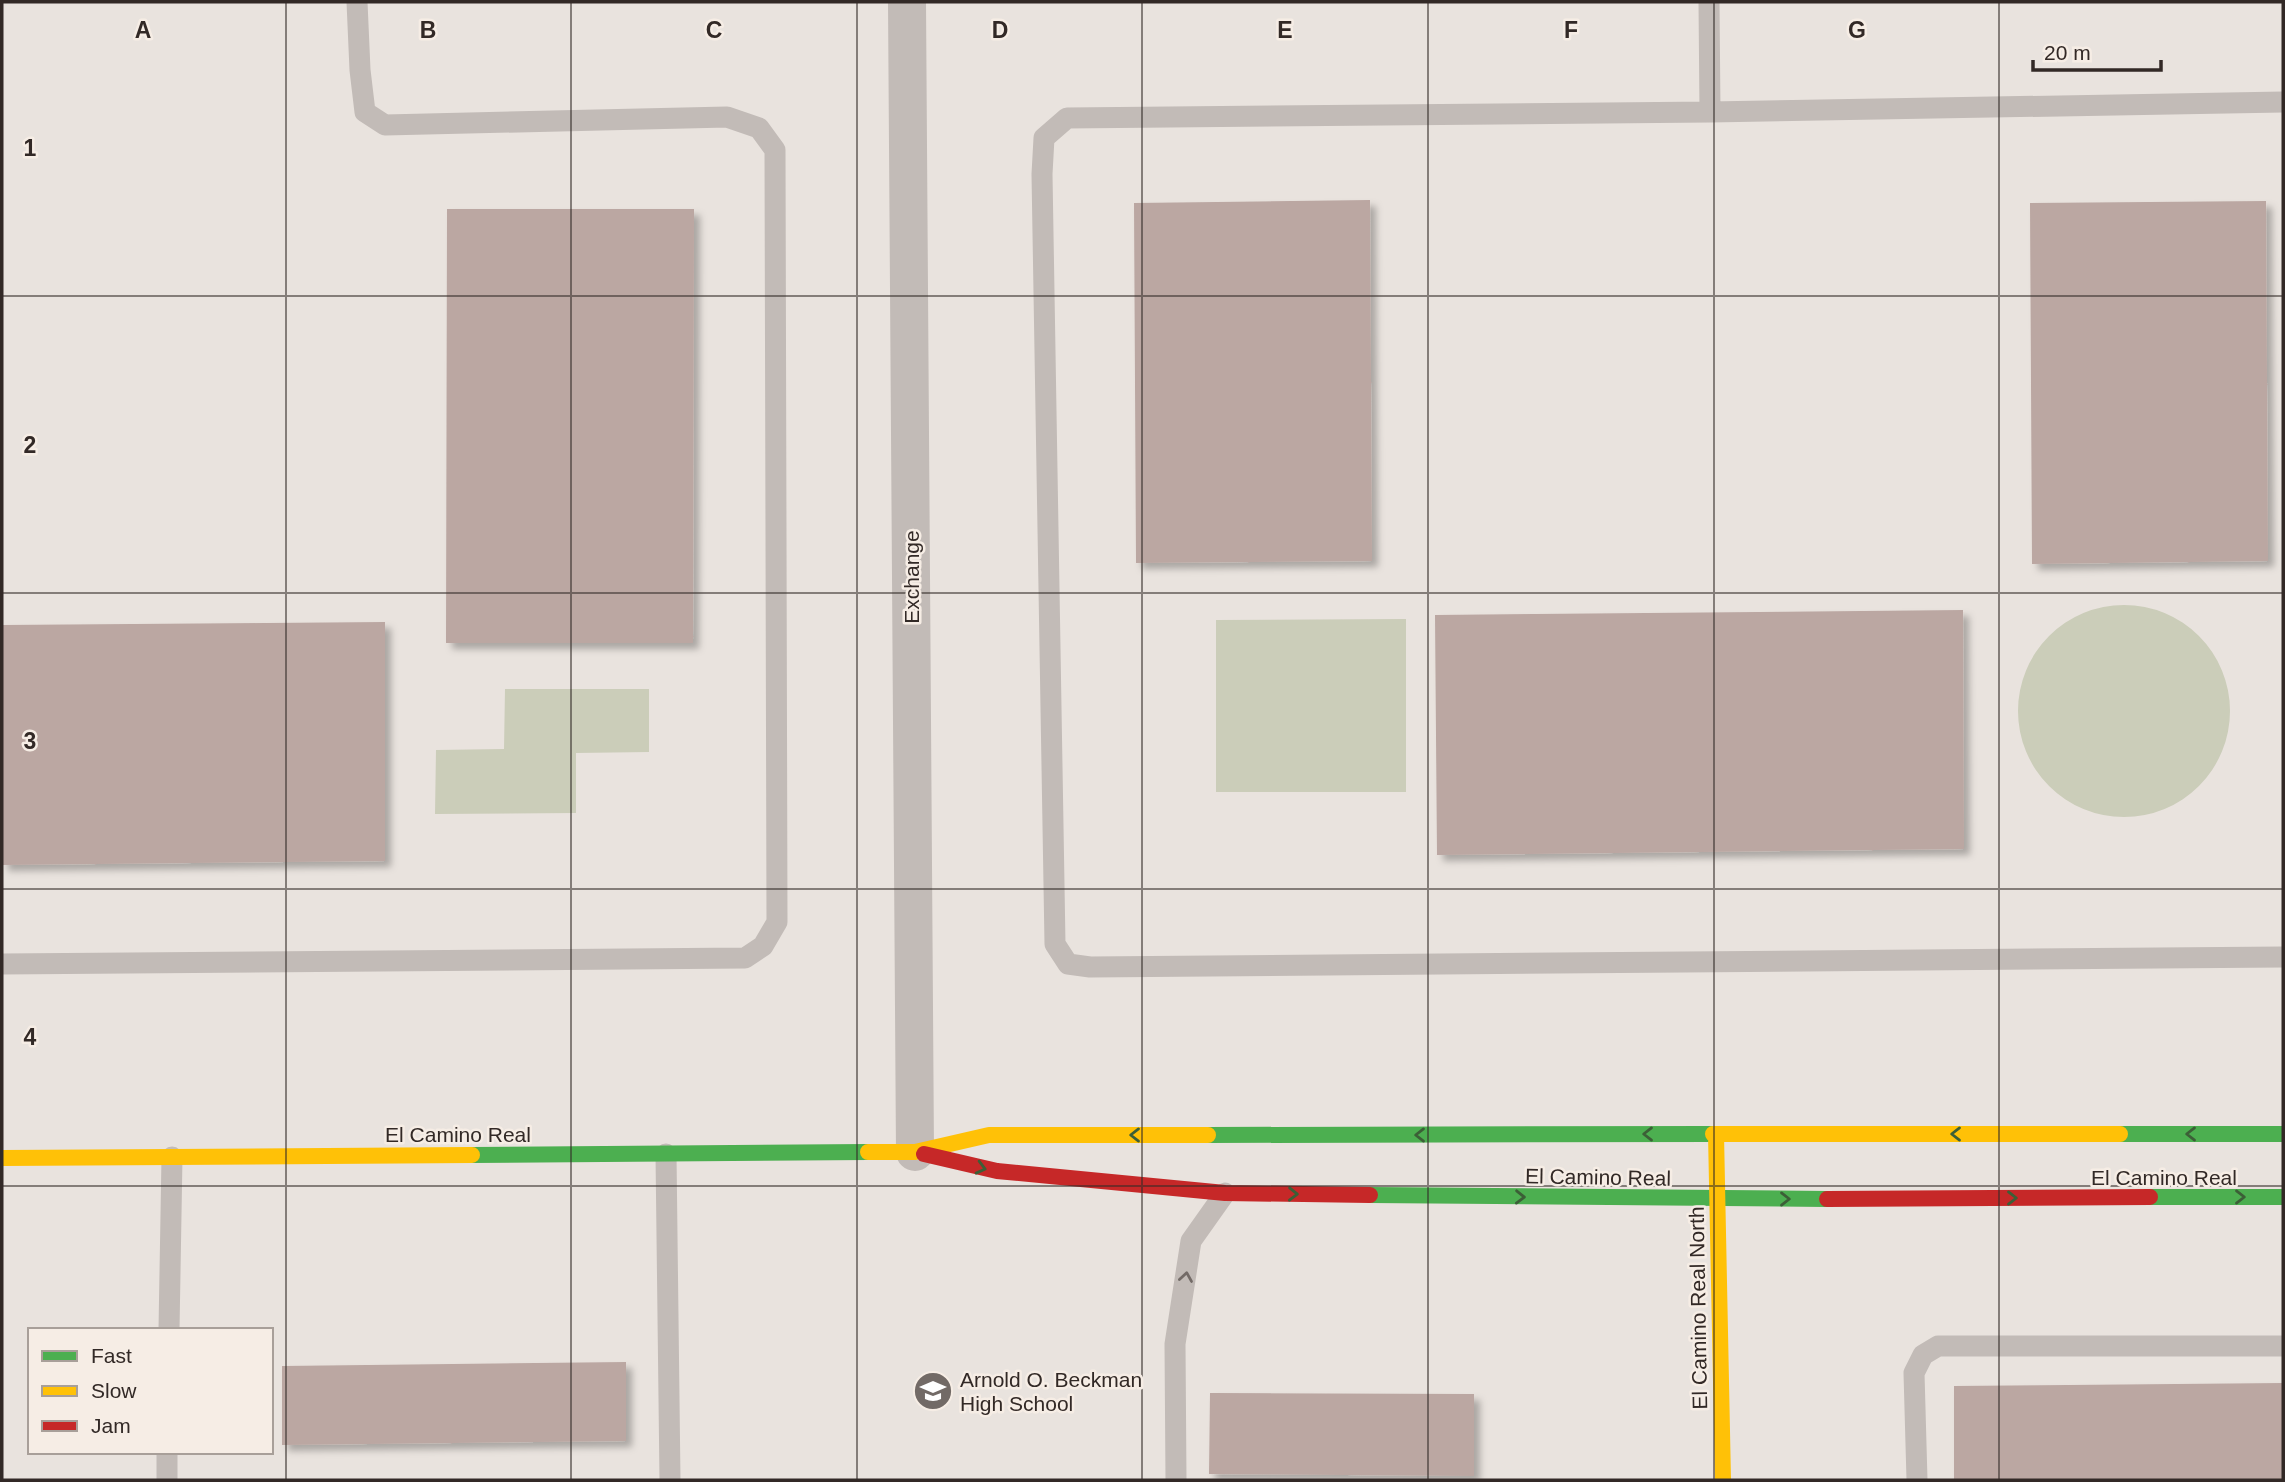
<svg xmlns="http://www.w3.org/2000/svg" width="2285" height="1482" font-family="Helvetica,sans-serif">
	<defs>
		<filter id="shadow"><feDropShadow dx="6" dy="6" stdDeviation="3.5" flood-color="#0004"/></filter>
	</defs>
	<rect width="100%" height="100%" fill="#e9e3de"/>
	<path fill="#cbcdb9" d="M2018 711a106 106 0 1 1 212 0a106 106 0 1 1-212 0Z
		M 1406,619 L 1406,792 L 1216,792 L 1216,620 Z
		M 505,689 L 649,689 L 649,752 L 576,753 L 576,813 L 435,814 L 436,750 L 504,749 Z"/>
	<path fill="#bba7a2" filter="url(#shadow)" d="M 1370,200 L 1372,561 L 1136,563 L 1134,203 Z
		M 2266,201 L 2268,561 L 2032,564 L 2030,203 Z
		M 447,209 L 694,209 L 693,643 L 446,643 Z
		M 1963,610 L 1964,849 L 1437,855 L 1435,615 Z
		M 385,622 L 385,861 L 2,865 L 2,625 Z
		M 626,1362 L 626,1441 L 282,1445 L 282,1366 Z
		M 2283,1383 L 2283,1480 L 1954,1480 L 1954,1386 Z
		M 1210,1393 L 1474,1394 L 1474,1476 L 1209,1474 Z"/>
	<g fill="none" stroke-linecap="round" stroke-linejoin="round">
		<path stroke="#c2bbb7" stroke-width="21" d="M 1709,2 L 1710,112
			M 2283,102 L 1710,112 L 1067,118 L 1044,138 L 1042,174 L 1055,944 L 1068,964 L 1090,967 L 2283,957
			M 2,964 L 745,958 L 763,946 L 777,922 L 775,150 L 759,128 L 727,117 L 385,125 L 365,112 L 360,70 L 357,2
			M 666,1154 L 670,1480
			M 169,1330 L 172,1157
			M 167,1480 L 167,1452
			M 1176,1480 L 1175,1344 L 1191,1241 L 1225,1193
			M 1917,1480 L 1914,1373 L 1923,1355 L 1938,1346 L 2283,1346"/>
		<path stroke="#c2bbb7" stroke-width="38" d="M 907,2 L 915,1152"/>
		<path stroke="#4caf50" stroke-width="16" d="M 2120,1134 L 2283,1134
			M 1208,1135 L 1713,1134
			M 472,1155 L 868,1152
			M 1370,1195 L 1827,1199
			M 2150,1197 L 2283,1197"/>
		<path stroke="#ffc107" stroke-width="16" d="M 1713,1134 L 2120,1134
			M 1716,1134 L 1723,1480
			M 868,1152 L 915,1152 L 989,1135 L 1208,1135
			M 2,1158 L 472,1155"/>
		<path stroke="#c62828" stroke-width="16" d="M 924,1154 L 997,1171 L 1225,1193 L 1370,1195
			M 1827,1199 L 2150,1197"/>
	</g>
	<defs><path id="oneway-chevron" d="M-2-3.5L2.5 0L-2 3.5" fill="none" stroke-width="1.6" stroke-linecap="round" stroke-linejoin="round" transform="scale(1.75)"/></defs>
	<g stroke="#3c5f37">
		<use href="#oneway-chevron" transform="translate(1648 1134) rotate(-180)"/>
		<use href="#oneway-chevron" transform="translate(1956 1134) rotate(180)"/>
		<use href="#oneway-chevron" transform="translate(2191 1134) rotate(-180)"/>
		<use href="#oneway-chevron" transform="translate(1135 1135) rotate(-180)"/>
		<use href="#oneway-chevron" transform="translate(1420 1135) rotate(180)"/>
		<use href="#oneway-chevron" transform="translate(981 1168) rotate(14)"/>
		<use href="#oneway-chevron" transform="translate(1293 1194) rotate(1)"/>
		<use href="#oneway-chevron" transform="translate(1520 1197) rotate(1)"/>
		<use href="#oneway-chevron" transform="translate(2240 1197)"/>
		<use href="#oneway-chevron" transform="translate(2012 1198)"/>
		<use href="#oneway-chevron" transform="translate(1785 1199)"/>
	</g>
	<use stroke="#736b67" href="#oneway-chevron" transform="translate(1186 1277) rotate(-81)"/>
	<path fill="none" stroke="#322926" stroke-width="2" stroke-opacity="0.55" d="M 286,2 L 286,1480M 571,2 L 571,1480M 857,2 L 857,1480M 1142,2 L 1142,1480M 1428,2 L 1428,1480M 1714,2 L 1714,1480M 1999,2 L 1999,1480M 2,296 L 2283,296M 2,593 L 2283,593M 2,889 L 2283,889M 2,1186 L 2283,1186"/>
	<defs>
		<g id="school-disc" transform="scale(2.0125)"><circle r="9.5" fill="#726a66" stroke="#f6ede5"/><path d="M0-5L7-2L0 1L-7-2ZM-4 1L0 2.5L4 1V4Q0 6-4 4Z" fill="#fff"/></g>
	</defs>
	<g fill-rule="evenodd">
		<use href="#school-disc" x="933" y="1391"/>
	</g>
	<g text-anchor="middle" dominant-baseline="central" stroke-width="5" stroke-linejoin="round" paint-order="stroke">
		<g font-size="21" fill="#322926" stroke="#f6ede5">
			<text transform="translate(911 577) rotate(-90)">Exchange</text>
			<text x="458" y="1134">El Camino Real</text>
			<text transform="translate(1598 1177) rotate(1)">El Camino Real</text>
			<text x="2164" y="1177">El Camino Real</text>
			<text transform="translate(1698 1308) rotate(-91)">El Camino Real North</text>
		</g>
		<g font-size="21" fill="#322926" stroke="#f6ede5" text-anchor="start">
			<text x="960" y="1379">Arnold O. Beckman<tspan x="960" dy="24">High School</tspan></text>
		</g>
	</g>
	<g font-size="23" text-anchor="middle" font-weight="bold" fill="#322926" stroke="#f6ede5" stroke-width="5" stroke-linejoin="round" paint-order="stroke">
		<text x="143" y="38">A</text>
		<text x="428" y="38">B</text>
		<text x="714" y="38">C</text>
		<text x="1000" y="38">D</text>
		<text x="1285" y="38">E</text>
		<text x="1571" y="38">F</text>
		<text x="1857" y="38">G</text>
		<text x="30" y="156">1</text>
		<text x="30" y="453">2</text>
		<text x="30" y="749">3</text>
		<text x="30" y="1045">4</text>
	</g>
	<rect width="2285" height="1482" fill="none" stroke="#322926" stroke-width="7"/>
	<rect x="28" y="1328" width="245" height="126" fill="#f6ede5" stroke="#a89f99" stroke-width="2"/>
	<rect x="42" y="1351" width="35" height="10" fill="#4caf50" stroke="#a89f99" stroke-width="2"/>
	<text x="91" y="1363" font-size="21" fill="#322926">Fast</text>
	<rect x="42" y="1386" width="35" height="10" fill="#ffc107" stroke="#a89f99" stroke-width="2"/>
	<text x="91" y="1398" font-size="21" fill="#322926">Slow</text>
	<rect x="42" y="1421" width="35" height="10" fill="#c62828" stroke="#a89f99" stroke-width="2"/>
	<text x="91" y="1433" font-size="21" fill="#322926">Jam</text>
	<path d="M2033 60v10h128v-10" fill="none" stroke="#322926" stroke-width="3.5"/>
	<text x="2044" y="60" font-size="21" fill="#322926" stroke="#f6ede5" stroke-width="5" paint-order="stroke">20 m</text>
</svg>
